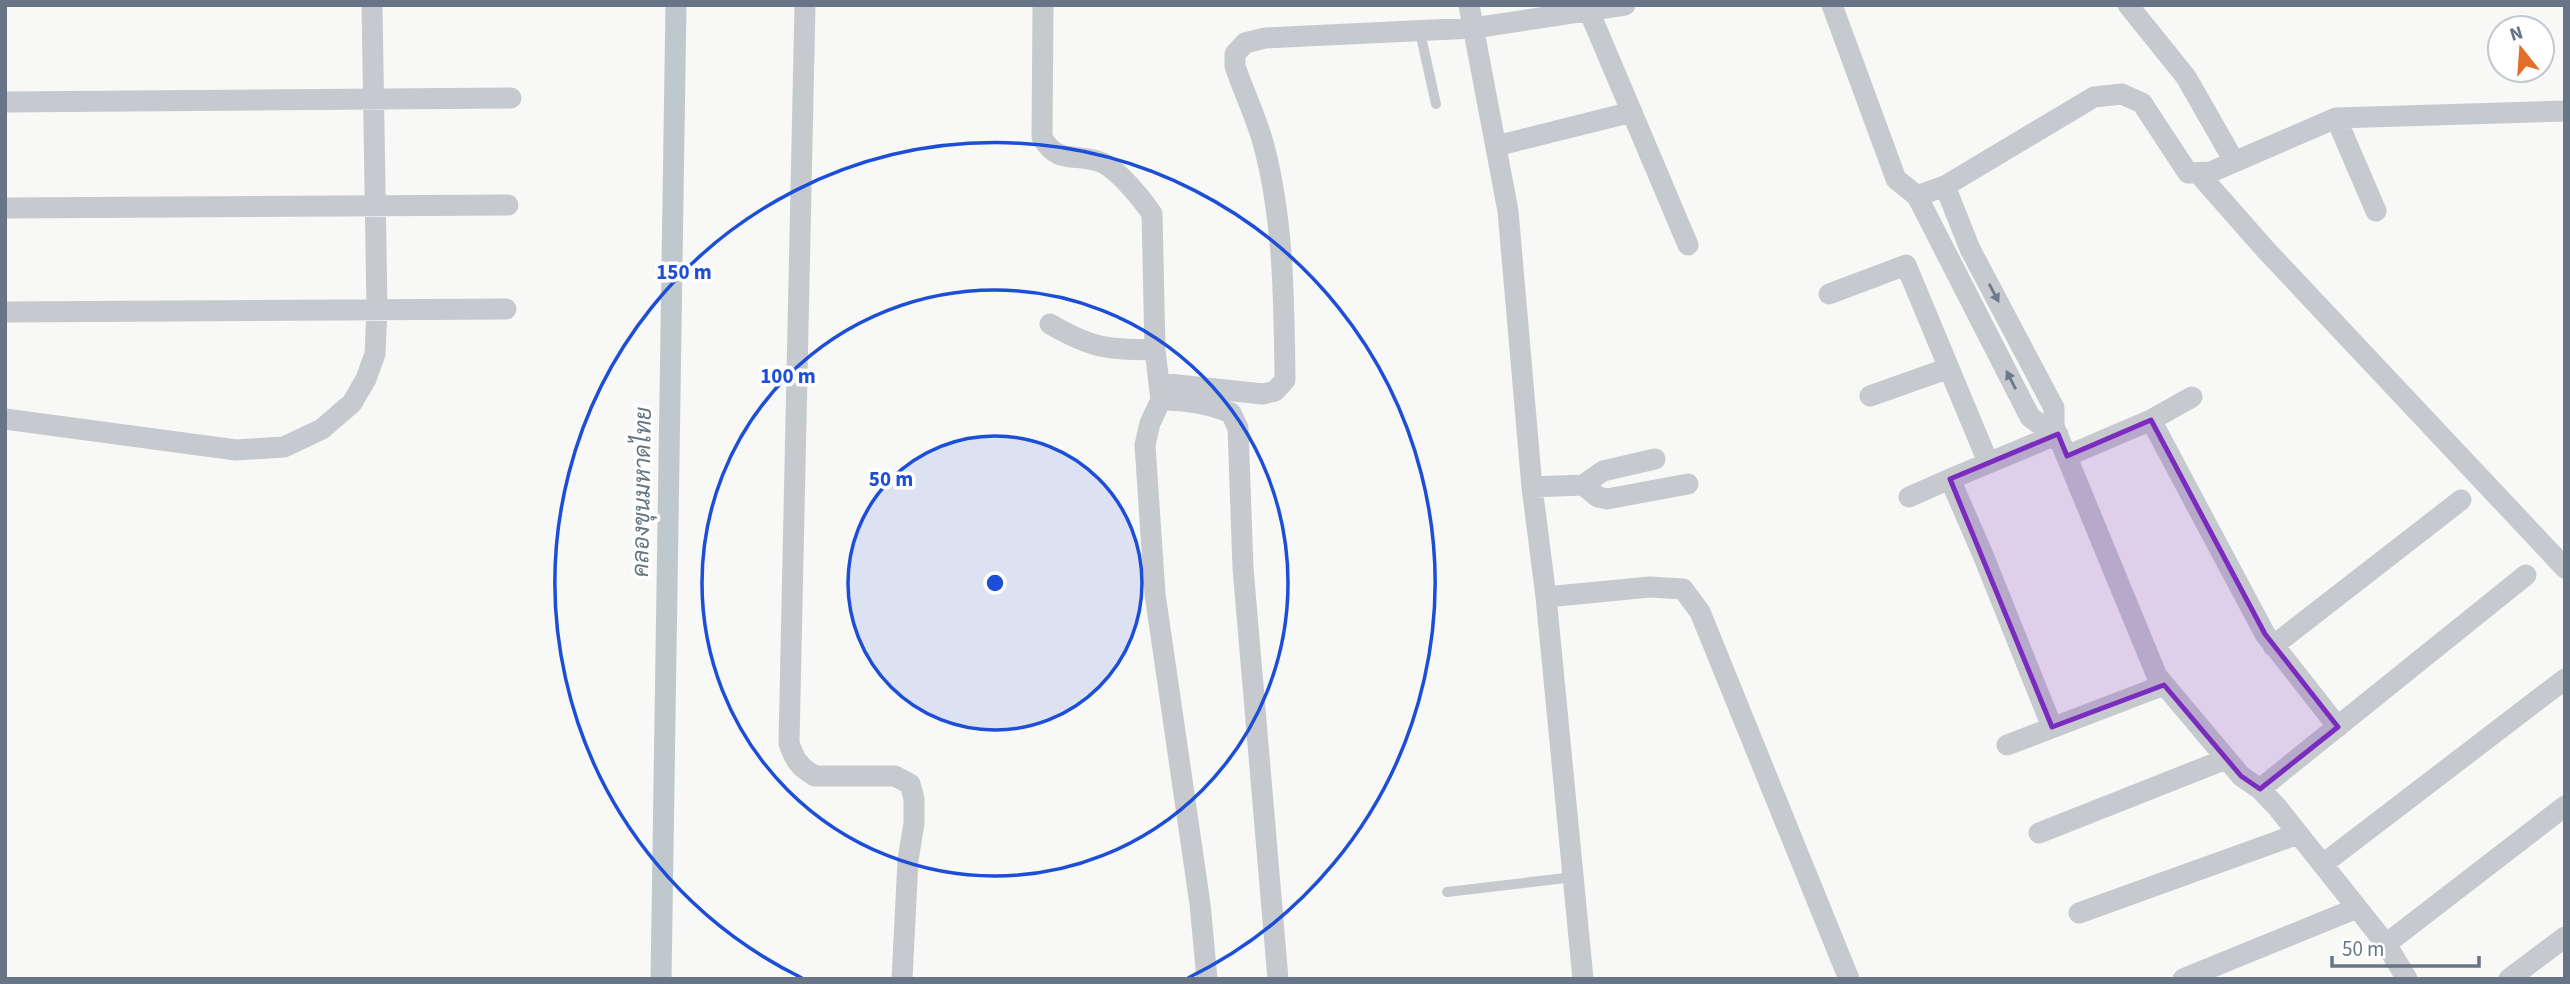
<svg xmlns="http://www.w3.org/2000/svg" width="2570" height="984" font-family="'Source Sans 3',Sarabun,sans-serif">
	<rect width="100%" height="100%" fill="#f8f8f6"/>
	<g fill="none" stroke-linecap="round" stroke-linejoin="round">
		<path stroke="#bfc8cd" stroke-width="21" d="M 661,979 L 676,5"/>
		<path stroke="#c6c9cd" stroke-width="10" d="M 1420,32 L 1436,104
			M 1447,892 L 1574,877"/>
		<path stroke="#c6c9cd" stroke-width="21" d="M 805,5 L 789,743 C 794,759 799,767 815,776 L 895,776 L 910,784 L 914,799 L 914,823 L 908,860 L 902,979
			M 1043,5 L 1042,137 C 1057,166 1078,152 1103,163 C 1118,170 1143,200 1152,214 L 1155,350 L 1161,400 C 1186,400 1208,403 1231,413 L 1238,428 L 1243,568 L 1278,979
			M 1469,5 L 1508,211 L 1532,487 L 1546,597 L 1583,979
			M 1832,5 L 1896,179 L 1917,196 L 1945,186 L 2094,97 L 2122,94 L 2142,103 L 2188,173 L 2211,172 L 2336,118 L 2565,111
			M 2128,5 L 2186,77 L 2234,161
			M 1589,11 L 1688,245
			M 5,102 L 511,98
			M 2336,118 L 2376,211
			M 1496,146 L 1632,112
			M 2199,174 L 2265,249 L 2565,568
			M 1945,186 L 1970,249 L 2054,408 L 2054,426 L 2157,676 L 2241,776 L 2260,789 L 2277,807 L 2386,944 L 2407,979
			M 1917,196 L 2030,417 L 2038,423 L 2054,426
			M 5,208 L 508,205
			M 1829,294 L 1906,265 L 1988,462
			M 5,312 L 506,309
			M 1050,324 C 1093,349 1107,349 1155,350
			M 1159,383 L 1263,394 L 1275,391 L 1285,380 C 1284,303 1284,222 1264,146 C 1257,119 1244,93 1235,66 L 1235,54 L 1245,43 L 1265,38 L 1474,28 L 1625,5
			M 1870,396 L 1949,368
			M 1161,400 L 1150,423 L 1145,445 L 1155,594 L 1200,904 L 1207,979
			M 5,419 L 236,450 L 284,447 L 322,429 L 352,403 L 366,379 L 375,354 L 377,309 L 372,5
			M 2151,420 L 2192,397
			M 2067,456 L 2151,420 L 2265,634 L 2338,727
			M 1583,485 L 1603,471 L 1655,459
			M 1532,487 L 1583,485 L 1598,497 L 1607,499 L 1688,484
			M 1909,497 L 1950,479
			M 1546,597 L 1650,587 L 1683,589 L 1700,612 L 1849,979
			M 2273,646 L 2461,500
			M 2052,727 L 1983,555 L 1950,479 L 2058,434
			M 2007,745 L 2164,685
			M 2260,789 L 2526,575
			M 2039,833 L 2226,759
			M 2323,864 L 2565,679
			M 2079,913 L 2298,834
			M 2386,944 L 2565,806
			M 2183,979 L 2357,908
			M 2509,979 L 2565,937"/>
	</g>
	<defs><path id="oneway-solid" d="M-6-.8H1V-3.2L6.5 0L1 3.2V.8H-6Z" transform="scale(1.75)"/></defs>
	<g fill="#6c798a">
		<use href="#oneway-solid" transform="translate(1994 293) rotate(62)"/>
		<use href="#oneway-solid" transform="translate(2011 380) rotate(-117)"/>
	</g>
	<path fill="#7b2cbf" fill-opacity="0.2" stroke="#7b2cbf" stroke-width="5" stroke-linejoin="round" d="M 2151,420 L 2265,634 L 2338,727 L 2260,789 L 2241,776 L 2164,685 L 2052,727 L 1950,479 L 2058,434 L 2067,456 Z"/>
	<circle cx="995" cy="583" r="147" fill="#1d4ed8" fill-opacity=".12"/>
	<g fill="none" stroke="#1d4ed8" stroke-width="3.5">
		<circle cx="995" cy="583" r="147"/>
		<circle cx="995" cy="583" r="293"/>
		<path d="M802 978A440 440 0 1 1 1188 978"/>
	</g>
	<g text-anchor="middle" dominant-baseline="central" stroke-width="7" stroke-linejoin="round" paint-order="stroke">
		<g font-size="23" font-style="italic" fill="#637682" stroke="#fff">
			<text transform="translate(642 492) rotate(-89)">คลองขุนมหาดไทย</text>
		</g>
	</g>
	<circle cx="995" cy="583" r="10" fill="#1d4ed8" stroke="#fff" stroke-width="3.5"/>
	<g font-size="21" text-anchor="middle" font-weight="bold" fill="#1d4ed8" stroke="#fff" stroke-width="7" stroke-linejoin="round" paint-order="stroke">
		<text x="684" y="279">150 m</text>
		<text x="788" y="383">100 m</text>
		<text x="891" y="486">50 m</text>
	</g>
	<rect width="2570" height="984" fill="none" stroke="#677587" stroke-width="14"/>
	<g transform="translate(2521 49) rotate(343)"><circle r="33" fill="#ffffff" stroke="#c2c8cf" stroke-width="2"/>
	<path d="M0-5L12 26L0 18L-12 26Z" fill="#e46d2a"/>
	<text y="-10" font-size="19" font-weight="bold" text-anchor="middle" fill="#677587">N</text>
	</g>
	<path d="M2332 956v10h147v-10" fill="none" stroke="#677587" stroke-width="3.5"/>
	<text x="2342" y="956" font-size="21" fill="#677587" stroke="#ffffff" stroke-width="5" paint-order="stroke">50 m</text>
</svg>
